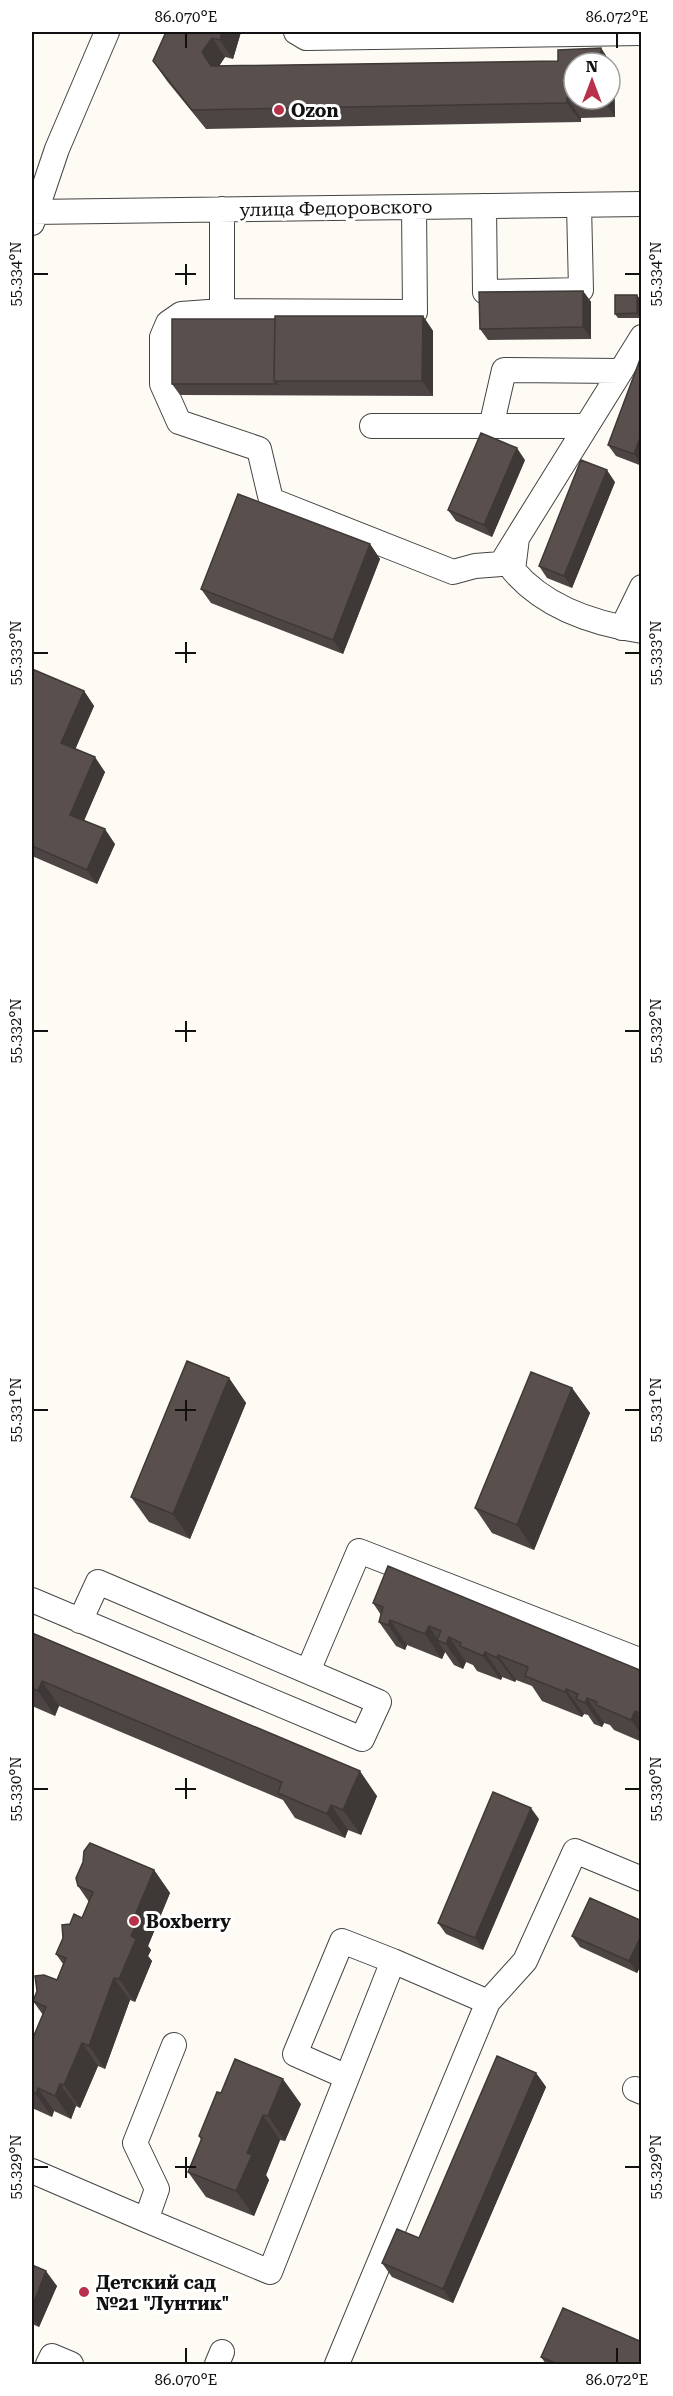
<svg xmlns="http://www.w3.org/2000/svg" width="673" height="2396" font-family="'Roboto Serif',serif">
	<rect width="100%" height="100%" fill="#fefbf5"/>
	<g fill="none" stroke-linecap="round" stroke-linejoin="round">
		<g stroke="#444" stroke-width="26">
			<path id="minor" d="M 296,32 L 306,38 L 642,33
				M 484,206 L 485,292 L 581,290 L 579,205
				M 414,207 L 415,312 L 222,311 L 181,314 L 168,323 L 162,337 L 162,384 L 179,422 L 259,449 L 271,500 L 453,572 L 475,566 L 501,564 L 517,538
				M 222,209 L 222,311
				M 32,212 L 642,204
				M 32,223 L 57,149 L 107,32
				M 642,337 L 517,538 L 513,570 C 544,607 595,624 642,631
				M 372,426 L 586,426
				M 491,427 L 504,370 L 621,371
				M 622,628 L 642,587
				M 32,1600 L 362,1739 L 379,1702 L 98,1582 L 80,1621
				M 308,1671 L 359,1551 L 642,1661
				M 174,2045 L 135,2143 L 157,2189 L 146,2220 L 270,2272 L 393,1961 L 488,2002
				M 347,2077 L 295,2054 L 342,1941 L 393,1961
				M 635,2089 L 642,2092
				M 32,2171 L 146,2220
				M 48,2364 L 52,2356 L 71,2364
				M 217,2364 L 222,2352
				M 337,2364 L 488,2002 L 525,1961 L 575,1851 L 642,1879"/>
		</g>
		<use href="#minor" stroke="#fff" stroke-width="24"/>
	</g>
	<path fill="#4d4543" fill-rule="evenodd" d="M 166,32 L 241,32 L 233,59 L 225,57 L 219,66 L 558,61 L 601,48 L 614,68 L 615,117 L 581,118 L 581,122 L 206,129 L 167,81 L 153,61 ZM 574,63 L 610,99 L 574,99 Z
		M 583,291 L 591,302 L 591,339 L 488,340 L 480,329 Z
		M 640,299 L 640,318 L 618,318 L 615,314 Z
		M 423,316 L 433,331 L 433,396 L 180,395 L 172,384 L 275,319 Z
		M 642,354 L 642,466 L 616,456 L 608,445 Z
		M 525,460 L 492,537 L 456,521 L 448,510 Z
		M 615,482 L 572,588 L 547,578 L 539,566 Z
		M 370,544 L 380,559 L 343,654 L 211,603 L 201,589 Z
		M 32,669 L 84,691 L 94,706 L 75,749 L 105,772 L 84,821 L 115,844 L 97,884 L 32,856 Z
		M 229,1378 L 246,1403 L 190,1539 L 149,1522 L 131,1497 Z
		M 572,1388 L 590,1413 L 534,1550 L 492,1533 L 475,1508 Z
		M 373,1603 L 642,1671 L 642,1742 L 614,1730 L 610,1725 L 604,1723 L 602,1727 L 594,1724 L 588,1715 L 584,1714 L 582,1717 L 542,1701 L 532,1686 L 516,1680 L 515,1682 L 502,1677 L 501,1680 L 477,1671 L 473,1665 L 466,1662 L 463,1669 L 454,1665 L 445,1652 L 442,1659 L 407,1645 L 405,1650 L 396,1646 L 379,1622 L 381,1615 Z
		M 32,1633 L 377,1796 L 361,1835 L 348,1830 L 345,1838 L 295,1818 L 283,1800 L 59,1706 L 55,1716 L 32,1706 Z
		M 539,1819 L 483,1950 L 446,1934 L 438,1923 Z
		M 154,1870 L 170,1893 L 148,1946 L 151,1950 L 148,1956 L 152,1961 L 135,2002 L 130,2000 L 105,2069 L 98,2066 L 80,2108 L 76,2106 L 71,2119 L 54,2111 L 52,2117 L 32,2108 L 32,2040 L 43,2015 L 33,2001 L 57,1980 L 63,1964 L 56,1954 L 70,1924 L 82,1918 L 89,1902 L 78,1886 Z
		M 642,1921 L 642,1963 L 637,1973 L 580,1947 L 572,1936 Z
		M 536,2073 L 546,2087 L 453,2303 L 392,2277 L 382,2263 L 419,2238 Z
		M 221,2093 L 301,2104 L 285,2141 L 280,2140 L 266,2175 L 269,2180 L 254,2216 L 206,2197 L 188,2172 L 201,2140 L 199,2136 Z
		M 32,2265 L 57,2286 L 39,2327 L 32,2324 Z
		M 541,2357 L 642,2364 L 546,2364 Z"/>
	<path fill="#3e3837" d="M 32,32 L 35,32 L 32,39 Z
		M 222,32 L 241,32 L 233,59 L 220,40 Z
		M 212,38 L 225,57 L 216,71 L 202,52 Z
		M 601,48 L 614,68 L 615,117 L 603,99 L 610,99 L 610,63 L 601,63 Z
		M 567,98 L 581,118 L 581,122 L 567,103 Z
		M 583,291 L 591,302 L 591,339 L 583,327 Z
		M 637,295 L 640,299 L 640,318 L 637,313 Z
		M 423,316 L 433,331 L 433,396 L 422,381 Z
		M 642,432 L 642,465 L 634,454 Z
		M 517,448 L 525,460 L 492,537 L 484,525 Z
		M 607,470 L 615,482 L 572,588 L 564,576 Z
		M 370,544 L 380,559 L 343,654 L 333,640 Z
		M 84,691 L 94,706 L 72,757 L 61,743 Z
		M 95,757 L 105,772 L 80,829 L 70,815 Z
		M 105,829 L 115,844 L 97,884 L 87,870 Z
		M 229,1378 L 246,1403 L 190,1539 L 173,1514 Z
		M 572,1388 L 590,1413 L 534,1550 L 517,1525 Z
		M 390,1620 L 407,1645 L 405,1650 L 388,1625 Z
		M 429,1626 L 439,1642 L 437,1640 L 445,1652 L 442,1659 L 425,1634 Z
		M 449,1637 L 466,1662 L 463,1669 L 446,1644 Z
		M 485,1652 L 502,1677 L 501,1680 L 483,1656 Z
		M 498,1655 L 516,1680 L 515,1682 L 497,1658 Z
		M 42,1681 L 59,1706 L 55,1716 L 38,1691 Z
		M 566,1689 L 584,1714 L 582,1717 L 565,1692 Z
		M 587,1698 L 604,1723 L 602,1727 L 585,1703 Z
		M 635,1711 L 642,1721 L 642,1735 L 631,1720 Z
		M 360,1771 L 377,1796 L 361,1835 L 343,1810 Z
		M 331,1805 L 348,1830 L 345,1838 L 327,1814 Z
		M 531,1808 L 539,1819 L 483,1950 L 475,1938 Z
		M 154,1870 L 170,1893 L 148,1946 L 151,1950 L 148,1956 L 152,1961 L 135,2002 L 119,1979 L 131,1936 L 131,1925 Z
		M 642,1934 L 642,1963 L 637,1973 L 629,1961 Z
		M 114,1978 L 130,2000 L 105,2069 L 89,2046 Z
		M 82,2043 L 98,2066 L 80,2108 L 64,2085 Z
		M 536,2073 L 546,2087 L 453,2303 L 443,2289 Z
		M 283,2079 L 301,2104 L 285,2141 L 268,2116 Z
		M 60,2084 L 76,2106 L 71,2119 L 55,2096 Z
		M 38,2088 L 54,2111 L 52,2117 L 36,2094 Z
		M 263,2115 L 280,2140 L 266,2175 L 269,2180 L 254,2216 L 236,2191 L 247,2153 Z
		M 46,2271 L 57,2286 L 39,2327 L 32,2316 L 32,2307 Z"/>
	<path fill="#59504e" stroke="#3e3837" stroke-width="1.5" d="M 166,32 L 222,32 L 220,40 L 212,38 L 202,52 L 211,66 L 558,61 L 558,50 L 601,48 L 601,63 L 574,63 L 574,98 L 567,98 L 567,103 L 192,110 L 153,61 Z
		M 583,291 L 583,327 L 480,329 L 479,292 Z
		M 615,295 L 637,295 L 637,313 L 615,314 Z
		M 275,316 L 423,316 L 422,381 L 274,381 Z
		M 172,319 L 275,319 L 274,381 L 277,384 L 172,384 Z
		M 642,354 L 642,432 L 634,454 L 608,445 Z
		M 481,433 L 517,448 L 484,525 L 448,510 Z
		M 581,460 L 607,470 L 564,576 L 539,566 Z
		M 238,494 L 370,544 L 333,640 L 201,589 Z
		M 32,669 L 84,691 L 61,743 L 95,757 L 70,815 L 105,829 L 87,870 L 32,846 Z
		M 187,1361 L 229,1378 L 173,1514 L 131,1497 Z
		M 531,1372 L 572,1388 L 517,1525 L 475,1508 Z
		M 388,1566 L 642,1671 L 642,1714 L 635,1711 L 631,1720 L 596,1705 L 597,1702 L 587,1698 L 585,1703 L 576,1699 L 578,1694 L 566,1689 L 565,1692 L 525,1676 L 528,1667 L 498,1655 L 497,1658 L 485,1652 L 483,1656 L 460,1646 L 461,1643 L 449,1637 L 446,1644 L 437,1640 L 441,1631 L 429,1626 L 425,1634 L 390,1620 L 388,1625 L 379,1622 L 383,1607 L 373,1603 Z
		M 32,1633 L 360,1771 L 343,1810 L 331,1805 L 327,1814 L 278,1793 L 282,1782 L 42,1681 L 38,1691 L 32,1688 Z
		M 493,1792 L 531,1808 L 475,1938 L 438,1923 Z
		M 90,1843 L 154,1870 L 131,1925 L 135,1927 L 131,1936 L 136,1939 L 119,1979 L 114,1978 L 89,2046 L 82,2043 L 64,2085 L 60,2084 L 55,2096 L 38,2088 L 36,2094 L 32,2092 L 32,2040 L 46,2007 L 33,2001 L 37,1991 L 35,1976 L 44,1975 L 57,1980 L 66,1958 L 56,1954 L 63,1938 L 62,1925 L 70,1924 L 74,1914 L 82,1918 L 93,1892 L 78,1886 L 76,1878 L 83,1862 L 84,1851 Z
		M 590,1898 L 642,1921 L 642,1934 L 629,1961 L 572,1936 Z
		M 497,2056 L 536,2073 L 443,2289 L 382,2263 L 397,2229 L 419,2238 Z
		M 235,2059 L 283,2079 L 268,2116 L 263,2115 L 247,2153 L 252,2155 L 236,2191 L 188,2172 L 202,2138 L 199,2136 L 217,2092 L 221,2093 Z
		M 32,2265 L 46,2271 L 32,2307 Z
		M 563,2308 L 642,2342 L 642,2364 L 558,2364 L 541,2357 Z"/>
	<path fill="none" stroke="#111" stroke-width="2" d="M 186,33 L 186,48M 617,33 L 617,48M 186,264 L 186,285M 33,274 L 48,274M 175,274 L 196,274M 625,274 L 640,274M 186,642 L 186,663M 33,653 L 48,653M 175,653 L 196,653M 625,653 L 640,653M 186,1021 L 186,1042M 33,1031 L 48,1031M 175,1031 L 196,1031M 625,1031 L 640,1031M 186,1400 L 186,1421M 33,1410 L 48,1410M 175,1410 L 196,1410M 625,1410 L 640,1410M 186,1778 L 186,1799M 33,1789 L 48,1789M 175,1789 L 196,1789M 625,1789 L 640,1789M 186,2157 L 186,2178M 33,2167 L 48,2167M 175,2167 L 196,2167M 625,2167 L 640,2167M 186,2348 L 186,2363M 617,2348 L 617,2363"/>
	<g fill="#b8324b" stroke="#fff" stroke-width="2">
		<circle cx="279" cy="110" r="6"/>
		<circle cx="134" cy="1921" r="6"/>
		<circle cx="84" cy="2292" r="6"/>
	</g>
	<g text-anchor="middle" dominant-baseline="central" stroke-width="6" stroke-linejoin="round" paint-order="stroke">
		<g font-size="18" font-weight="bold" fill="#111" stroke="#fff" text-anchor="start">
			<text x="291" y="110">Ozon</text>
			<text x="146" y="1921">Boxberry</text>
			<text x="96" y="2282">Детский сад<tspan x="96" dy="21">№21 "Лунтик"</tspan></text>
		</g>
		<g font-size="18" fill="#111" stroke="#fff">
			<text transform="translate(336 208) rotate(-1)">улица Федоровского</text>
		</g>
	</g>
	<rect width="673" height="2396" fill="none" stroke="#ffffff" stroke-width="66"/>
	<g transform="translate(592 81)"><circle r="28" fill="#ffffff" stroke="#a0a0a0" stroke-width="1.5"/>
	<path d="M0-4.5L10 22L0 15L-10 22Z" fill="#b8324b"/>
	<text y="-9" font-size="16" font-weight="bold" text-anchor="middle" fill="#111111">N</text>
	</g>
	<rect x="33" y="33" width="607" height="2330" fill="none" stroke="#111" stroke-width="2"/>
	<g font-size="15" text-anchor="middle" fill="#111">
		<text x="186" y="22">86.070°E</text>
		<text x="617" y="22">86.072°E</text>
		<text transform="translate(16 274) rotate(-90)" y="5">55.334°N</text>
		<text transform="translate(656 274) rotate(-90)" y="5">55.334°N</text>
		<text transform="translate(16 653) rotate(-90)" y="5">55.333°N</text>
		<text transform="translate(656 653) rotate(-90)" y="5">55.333°N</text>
		<text transform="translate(16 1031) rotate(-90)" y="5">55.332°N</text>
		<text transform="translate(656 1031) rotate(-90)" y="5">55.332°N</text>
		<text transform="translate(16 1410) rotate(-90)" y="5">55.331°N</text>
		<text transform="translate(656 1410) rotate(-90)" y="5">55.331°N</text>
		<text transform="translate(16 1789) rotate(-90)" y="5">55.330°N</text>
		<text transform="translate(656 1789) rotate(-90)" y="5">55.330°N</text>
		<text transform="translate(16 2167) rotate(-90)" y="5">55.329°N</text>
		<text transform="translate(656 2167) rotate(-90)" y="5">55.329°N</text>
		<text x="186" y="2385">86.070°E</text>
		<text x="617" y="2385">86.072°E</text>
	</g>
</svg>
